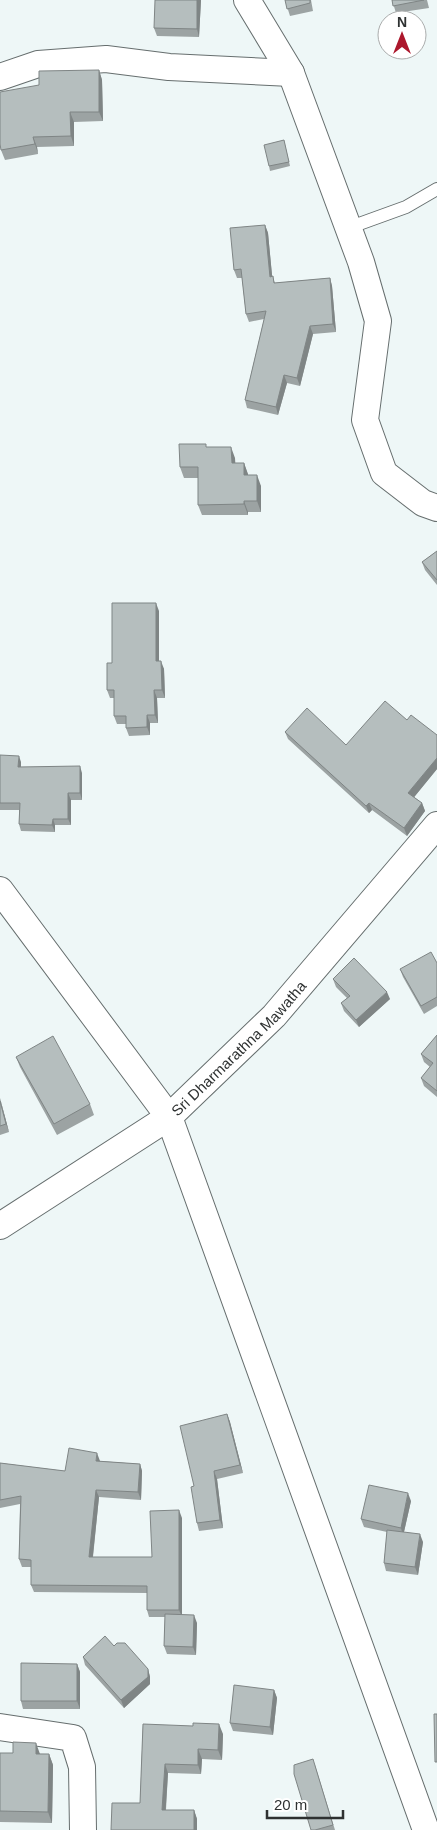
<svg xmlns="http://www.w3.org/2000/svg" width="437" height="1830" font-family="Helvetica,sans-serif">
	<rect width="100%" height="100%" fill="#eef7f7"/>
	<g fill="none" stroke-linecap="round" stroke-linejoin="round">
		<g stroke="#666e6e" stroke-width="14">
			<path id="lane" d="M 348,228 L 406,207 L 437,189"/>
		</g>
		<g stroke="#666e6e" stroke-width="28">
			<g id="street">
				<path d="M 247,0 L 291,73 L 361,262 L 378,321 L 365,420 L 384,473 L 423,503 L 437,508"/>
				<path d="M 0,77 L 38,64 L 106,59 L 169,67 L 291,73"/>
				<path d="M 0,890 L 169,1117 L 426,1830"/>
				<path id="s1" d="M 0,1226 L 169,1117 L 274,1016 L 437,825"/>
				<path d="M 0,1727 L 73,1738 L 82,1767 L 83,1830"/>
			</g>
		</g>
		<use href="#lane" stroke="#fff" stroke-width="12"/>
		<use href="#street" stroke="#fff" stroke-width="26"/>
	</g>
	<path fill="#9ca3a3" d="M 201,0 L 199,37 L 157,36 L 154,28 Z
		M 285,0 L 311,0 L 313,11 L 290,16 Z
		M 392,0 L 427,0 L 429,8 L 396,13 Z
		M 99,70 L 102,80 L 103,121 L 74,122 L 74,146 L 37,147 L 38,154 L 5,160 L 1,150 L 39,85 Z
		M 284,140 L 290,166 L 270,171 L 269,166 Z
		M 265,225 L 268,233 L 272,276 L 275,283 L 330,278 L 332,286 L 336,332 L 313,334 L 300,386 L 287,383 L 278,415 L 247,408 L 245,400 L 264,319 L 249,322 L 246,314 L 242,278 L 237,278 L 234,270 Z
		M 207,447 L 235,458 L 235,463 L 244,463 L 248,475 L 261,486 L 261,512 L 248,512 L 248,515 L 202,515 L 198,505 L 198,478 L 184,478 L 180,467 Z
		M 437,551 L 437,585 L 425,570 L 422,562 Z
		M 159,611 L 159,661 L 164,669 L 165,698 L 157,698 L 158,723 L 150,723 L 150,735 L 129,736 L 126,728 L 126,724 L 117,724 L 114,716 L 114,698 L 110,698 L 107,690 Z
		M 407,720 L 437,735 L 437,769 L 414,797 L 422,803 L 425,811 L 407,836 L 372,810 L 369,813 L 288,739 L 285,732 L 346,745 Z
		M 0,755 L 21,762 L 21,767 L 82,773 L 82,800 L 71,800 L 71,825 L 55,825 L 55,832 L 21,831 L 19,824 L 19,810 L 0,810 Z
		M 437,963 L 437,1006 L 424,1014 L 403,977 L 400,969 Z
		M 333,979 L 390,999 L 359,1027 L 344,1011 L 341,1003 L 347,998 L 336,987 Z
		M 437,1035 L 437,1097 L 424,1086 L 421,1078 L 430,1067 L 424,1062 L 421,1054 Z
		M 16,1057 L 90,1104 L 94,1115 L 57,1135 L 20,1067 Z
		M 0,1098 L 9,1132 L 0,1135 Z
		M 227,1414 L 230,1422 L 243,1473 L 217,1479 L 223,1528 L 199,1531 L 197,1523 L 194,1486 Z
		M 100,1461 L 140,1464 L 142,1471 L 141,1500 L 99,1497 L 93,1557 L 152,1557 L 182,1518 L 182,1615 L 197,1623 L 196,1655 L 167,1654 L 164,1646 L 165,1617 L 149,1617 L 147,1610 L 147,1593 L 34,1592 L 31,1585 L 31,1567 L 22,1567 L 19,1559 L 20,1504 L 0,1508 L 0,1463 L 65,1471 Z
		M 411,1501 L 404,1532 L 423,1542 L 418,1575 L 386,1571 L 384,1563 L 387,1532 L 364,1527 L 361,1519 Z
		M 114,1646 L 148,1669 L 150,1677 L 150,1684 L 124,1708 L 85,1665 L 83,1657 Z
		M 77,1664 L 80,1672 L 80,1709 L 23,1709 L 21,1701 Z
		M 274,1690 L 277,1698 L 273,1735 L 233,1731 L 230,1723 Z
		M 143,1724 L 223,1734 L 222,1760 L 202,1759 L 201,1774 L 168,1773 L 166,1810 L 194,1810 L 197,1819 L 197,1830 L 140,1803 Z
		M 0,1753 L 49,1754 L 53,1765 L 52,1823 L 0,1822 Z
		M 315,1765 L 335,1830 L 311,1830 Z"/>
	<path fill="#7f8585" d="M 197,0 L 201,0 L 199,37 L 197,29 Z
		M 99,70 L 102,80 L 103,121 L 99,112 Z
		M 70,112 L 74,122 L 74,146 L 71,136 Z
		M 33,137 L 37,147 L 38,154 L 35,144 Z
		M 265,225 L 268,233 L 273,285 L 270,277 Z
		M 330,278 L 332,286 L 336,332 L 333,324 Z
		M 310,326 L 313,334 L 300,386 L 297,378 Z
		M 284,375 L 287,383 L 278,415 L 276,407 Z
		M 231,447 L 235,458 L 236,474 L 232,463 Z
		M 244,463 L 248,474 L 248,486 L 244,475 Z
		M 257,475 L 261,486 L 261,512 L 257,501 Z
		M 244,501 L 248,512 L 248,515 L 244,504 Z
		M 156,603 L 159,611 L 159,669 L 156,661 Z
		M 161,661 L 164,669 L 165,698 L 162,690 Z
		M 154,690 L 157,698 L 158,723 L 155,715 Z
		M 147,715 L 150,723 L 150,735 L 147,727 Z
		M 19,756 L 21,762 L 21,774 L 18,767 Z
		M 437,758 L 437,769 L 411,801 L 408,793 Z
		M 80,766 L 82,773 L 82,800 L 80,793 Z
		M 68,793 L 71,800 L 71,825 L 68,819 Z
		M 369,803 L 372,810 L 369,813 L 366,806 Z
		M 422,803 L 425,811 L 407,836 L 404,828 Z
		M 53,819 L 55,825 L 55,832 L 52,825 Z
		M 387,992 L 390,999 L 359,1027 L 356,1020 Z
		M 0,1098 L 9,1132 L 6,1124 Z
		M 227,1414 L 230,1422 L 243,1473 L 240,1465 Z
		M 97,1453 L 100,1461 L 99,1469 L 96,1461 Z
		M 140,1464 L 142,1471 L 141,1500 L 138,1492 Z
		M 214,1471 L 217,1479 L 223,1528 L 220,1520 Z
		M 96,1490 L 99,1497 L 92,1564 L 89,1557 Z
		M 408,1493 L 411,1501 L 403,1536 L 401,1528 Z
		M 179,1510 L 182,1518 L 182,1617 L 179,1610 Z
		M 420,1534 L 423,1542 L 418,1575 L 415,1567 Z
		M 194,1615 L 197,1623 L 196,1655 L 193,1647 Z
		M 77,1664 L 80,1672 L 80,1709 L 77,1701 Z
		M 148,1669 L 150,1677 L 150,1684 L 124,1708 L 121,1700 Z
		M 274,1690 L 277,1698 L 273,1735 L 270,1727 Z
		M 219,1724 L 223,1734 L 222,1760 L 218,1750 Z
		M 36,1743 L 40,1754 L 36,1754 Z
		M 198,1749 L 202,1759 L 201,1774 L 198,1765 Z
		M 49,1754 L 53,1765 L 52,1823 L 48,1812 Z
		M 165,1764 L 168,1773 L 165,1819 L 162,1810 Z
		M 194,1810 L 197,1819 L 197,1830 L 194,1830 Z"/>
	<path fill="#b5bebe" stroke="#7f8585" d="M 155,0 L 197,0 L 197,29 L 154,28 Z
		M 285,0 L 310,0 L 310,3 L 287,9 Z
		M 392,0 L 424,0 L 393,6 Z
		M 99,70 L 99,112 L 70,112 L 71,136 L 33,137 L 35,144 L 1,150 L 0,144 L 0,92 L 39,85 L 39,71 Z
		M 284,140 L 289,162 L 269,166 L 264,145 Z
		M 265,225 L 270,277 L 273,276 L 274,283 L 330,278 L 333,324 L 310,326 L 297,378 L 284,375 L 276,407 L 245,400 L 266,311 L 246,314 L 241,269 L 234,270 L 230,228 Z
		M 179,444 L 206,444 L 206,447 L 231,447 L 232,463 L 244,463 L 244,475 L 257,475 L 257,501 L 244,501 L 244,504 L 198,505 L 198,467 L 180,467 Z
		M 437,551 L 437,580 L 422,562 Z
		M 112,603 L 156,603 L 156,661 L 161,661 L 162,690 L 154,690 L 155,715 L 147,715 L 147,727 L 126,728 L 126,716 L 114,716 L 114,690 L 107,690 L 107,663 L 112,663 Z
		M 385,701 L 407,720 L 411,715 L 437,735 L 437,758 L 408,793 L 422,803 L 404,828 L 369,803 L 366,806 L 285,732 L 307,708 L 346,745 Z
		M 0,755 L 19,756 L 18,767 L 80,766 L 80,793 L 68,793 L 68,819 L 53,819 L 52,825 L 19,824 L 20,803 L 0,803 Z
		M 431,952 L 437,963 L 437,997 L 421,1006 L 400,969 Z
		M 354,958 L 387,992 L 356,1020 L 341,1003 L 350,996 L 333,979 Z
		M 437,1035 L 437,1091 L 421,1078 L 433,1063 L 421,1054 Z
		M 53,1036 L 90,1104 L 54,1124 L 16,1057 Z
		M 0,1101 L 6,1124 L 0,1126 Z
		M 227,1414 L 240,1465 L 214,1471 L 220,1520 L 197,1523 L 191,1487 L 194,1486 L 180,1426 Z
		M 69,1448 L 97,1453 L 96,1461 L 140,1464 L 138,1492 L 96,1490 L 89,1557 L 152,1557 L 150,1511 L 179,1510 L 179,1610 L 147,1610 L 147,1586 L 31,1585 L 31,1560 L 19,1559 L 21,1496 L 0,1500 L 0,1463 L 65,1471 Z
		M 369,1485 L 408,1493 L 401,1528 L 361,1519 Z
		M 387,1530 L 420,1534 L 415,1567 L 384,1563 Z
		M 165,1614 L 194,1615 L 193,1647 L 164,1646 Z
		M 105,1636 L 114,1646 L 117,1643 L 125,1643 L 148,1669 L 148,1677 L 121,1700 L 83,1657 Z
		M 21,1663 L 77,1664 L 77,1701 L 21,1701 Z
		M 234,1685 L 274,1690 L 270,1727 L 230,1723 Z
		M 434,1714 L 437,1714 L 437,1762 L 435,1762 Z
		M 193,1723 L 219,1724 L 218,1750 L 198,1749 L 198,1765 L 165,1764 L 162,1810 L 194,1810 L 194,1830 L 111,1830 L 112,1803 L 140,1803 L 143,1724 L 193,1726 Z
		M 13,1742 L 36,1743 L 36,1754 L 49,1754 L 48,1812 L 0,1811 L 0,1753 L 13,1753 Z
		M 313,1759 L 333,1825 L 315,1830 L 311,1830 L 294,1774 L 294,1765 Z"/>
	<g text-anchor="middle" dominant-baseline="central" stroke-width="5" stroke-linejoin="round" paint-order="stroke">
		<g font-size="15" fill="#2e3131" stroke="#fff">
			<text stroke="none"><textPath href="#s1" startOffset="299">Sri Dharmarathna Mawatha</textPath></text>
		</g>
	</g>
	<g transform="translate(402 35)"><circle r="24" fill="#ffffff" stroke="#abadad"/>
	<path d="M0-4L9 19L0 12L-9 19Z" fill="#ac172c"/>
	<text y="-8" font-size="14" font-weight="bold" text-anchor="middle" fill="#2e3131">N</text>
	</g>
	<path d="M267 1810v8h76v-8" fill="none" stroke="#2e3131" stroke-width="2.5"/>
	<text x="274" y="1810" font-size="15" fill="#2e3131" stroke="#ffffff" stroke-width="4" paint-order="stroke">20 m</text>
</svg>
